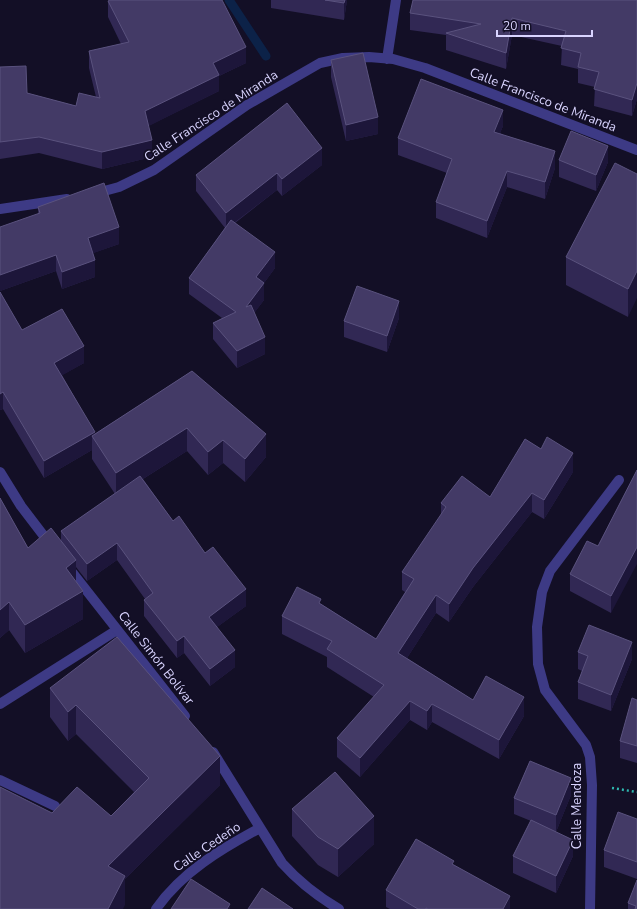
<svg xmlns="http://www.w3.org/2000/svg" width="637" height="909" font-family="'Nunito Sans',sans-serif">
	<rect width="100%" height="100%" fill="#130f26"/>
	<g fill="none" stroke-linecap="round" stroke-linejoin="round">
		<path stroke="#0c2248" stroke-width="9" d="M 229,0 L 266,56"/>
		<path stroke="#2fb8b0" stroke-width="2.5" stroke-dasharray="2 3" stroke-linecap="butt" d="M 612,788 L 637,792"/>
		<path stroke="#3d3a85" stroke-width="10" d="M 0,704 L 117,630
			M 0,780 L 55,806"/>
		<path stroke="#3d3a85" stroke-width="10" d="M 387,59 L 396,0
			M 93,194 L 119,187 L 154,170 L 247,105 L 320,63 L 343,58 L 369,57 L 393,59 L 425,68 L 637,150
			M 0,209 L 67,199
			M 0,472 L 21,506 L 50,544
			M 68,567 L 185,716
			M 213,752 L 282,863 C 299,882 317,896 339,909
			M 156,909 C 182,872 221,849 260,828
			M 590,909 L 592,785 L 590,757 L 586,745 L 545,690 L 538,664 L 537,627 L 542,592 L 550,571 L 619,480"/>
	</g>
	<path fill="#312854" d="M 271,0 L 347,0 L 344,20 L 271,8 Z
		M 637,0 L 637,99 L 632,116 L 594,106 L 595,87 L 578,83 L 578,69 L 561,65 L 562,46 L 512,35 L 506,69 L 446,50 L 446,35 L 410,30 L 410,13 Z
		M 108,1 L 246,63 L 219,76 L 219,91 L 148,126 L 152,157 L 102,169 L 39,153 L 0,159 L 0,67 L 27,93 L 76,106 L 96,97 L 89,68 L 89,51 L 121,44 L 108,17 Z
		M 331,60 L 378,134 L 346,141 L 331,77 Z
		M 503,126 L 500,133 L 555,168 L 545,199 L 507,187 L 487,238 L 436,218 L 436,202 L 447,173 L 398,155 L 398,138 Z
		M 559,160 L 608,162 L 596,191 L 559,177 Z
		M 322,165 L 282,196 L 277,190 L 235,223 L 275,268 L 264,283 L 264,300 L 254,313 L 265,354 L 237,368 L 213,339 L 213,323 L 222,318 L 189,294 L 189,278 L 225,228 L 196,191 L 196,175 Z
		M 637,174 L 628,317 L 566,285 L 566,257 Z
		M 38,207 L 119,244 L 93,253 L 95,277 L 62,289 L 56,271 L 0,291 L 38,214 Z
		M 0,292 L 22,330 L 84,363 L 62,375 L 95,434 L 192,371 L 266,457 L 245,482 L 223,463 L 208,475 L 187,451 L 143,479 L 173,521 L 205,553 L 246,606 L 217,627 L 235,667 L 210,686 L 184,653 L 177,658 L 144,616 L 144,600 L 145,599 L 117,560 L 87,581 L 76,567 L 76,582 L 83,619 L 25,653 L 9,630 L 0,638 L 0,498 L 28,548 L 61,541 L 61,531 L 115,494 L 92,459 L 92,450 L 44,478 L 3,409 L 0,410 Z
		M 399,318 L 387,352 L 344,337 L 344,321 Z
		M 637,470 L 611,613 L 570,591 L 570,574 L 598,546 Z
		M 573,472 L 544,519 L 532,512 L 473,587 L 449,622 L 436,613 L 407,658 L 473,700 L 524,716 L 499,759 L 432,722 L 427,730 L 410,720 L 360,777 L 337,757 L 337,738 L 374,697 L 327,667 L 327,657 L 282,634 L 282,616 L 321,604 L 376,639 L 405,592 L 402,590 L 402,572 L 441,516 L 441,503 L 490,497 Z
		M 578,652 L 632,659 L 611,711 L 578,699 L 578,682 L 582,671 L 578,669 Z
		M 50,688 L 220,785 L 125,879 L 125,905 L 52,813 L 111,816 L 134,792 L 76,734 L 68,741 L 50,717 Z
		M 637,700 L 637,763 L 620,758 L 620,741 Z
		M 571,795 L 556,832 L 573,856 L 556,893 L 513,873 L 513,856 L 531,821 L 514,814 L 514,798 Z
		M 292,809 L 374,844 L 338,877 L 318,865 L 292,836 Z
		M 637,819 L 637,879 L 604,867 L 604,850 Z
		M 454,865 L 510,909 L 390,909 L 386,907 L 386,890 Z
		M 637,880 L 637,909 L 628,909 L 628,903 Z"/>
	<path fill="#1d163a" d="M 345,0 L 347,0 L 344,20 L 344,3 Z
		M 512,18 L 512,35 L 506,69 L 506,53 Z
		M 246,47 L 246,63 L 219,76 L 219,91 L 145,128 L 145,111 L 213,63 Z
		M 637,83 L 637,99 L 632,116 L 632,100 Z
		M 503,110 L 503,126 L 494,148 L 494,132 Z
		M 378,117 L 378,134 L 346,141 L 346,125 Z
		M 152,140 L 152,157 L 102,169 L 102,152 Z
		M 608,146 L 608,162 L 596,191 L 596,175 Z
		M 322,148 L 322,165 L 282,196 L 282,179 Z
		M 555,151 L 555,168 L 545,199 L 545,182 Z
		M 507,171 L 507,187 L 487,238 L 487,221 Z
		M 277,173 L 277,190 L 226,229 L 226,213 Z
		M 119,227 L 119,244 L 88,255 L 88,238 Z
		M 275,252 L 275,268 L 256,294 L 256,277 Z
		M 56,255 L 56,271 L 0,291 L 0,275 Z
		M 95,260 L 95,277 L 62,289 L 62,272 Z
		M 637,271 L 637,298 L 628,317 L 628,289 Z
		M 264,283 L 264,300 L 246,324 L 246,307 Z
		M 399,301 L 399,318 L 387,352 L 387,336 Z
		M 265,337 L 265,354 L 237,368 L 237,351 Z
		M 84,346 L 84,363 L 54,380 L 54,363 Z
		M 3,392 L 3,409 L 0,410 L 0,394 Z
		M 187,428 L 187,451 L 116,496 L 116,473 Z
		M 95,432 L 95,440 L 92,436 L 92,450 L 44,478 L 44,461 Z
		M 266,434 L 266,457 L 245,482 L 245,459 Z
		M 223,440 L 223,463 L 208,475 L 208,452 Z
		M 573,453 L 573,472 L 544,519 L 544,500 Z
		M 532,493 L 532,512 L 473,587 L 449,622 L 449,604 L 473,568 Z
		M 117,543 L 117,560 L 87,581 L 87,564 Z
		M 637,547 L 637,564 L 611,613 L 611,596 Z
		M 76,560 L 76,588 L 66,568 Z
		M 246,589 L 246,606 L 209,633 L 209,617 Z
		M 83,591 L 83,619 L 25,653 L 25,625 Z
		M 436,595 L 436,613 L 398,672 L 398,653 Z
		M 9,602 L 9,630 L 0,638 L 0,610 Z
		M 184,636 L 184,653 L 177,658 L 177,641 Z
		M 632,642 L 632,659 L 611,711 L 611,695 Z
		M 235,650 L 235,667 L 210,686 L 210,669 Z
		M 524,697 L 524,716 L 499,759 L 499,740 Z
		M 410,701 L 410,720 L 360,777 L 360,758 Z
		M 432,704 L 432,722 L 427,730 L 427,711 Z
		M 76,705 L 76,734 L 68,741 L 68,712 Z
		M 220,756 L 220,785 L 125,879 L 125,905 L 123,909 L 108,909 L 108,866 Z
		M 571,778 L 571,795 L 556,832 L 556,815 Z
		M 374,816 L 374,844 L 338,877 L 338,849 Z
		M 573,840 L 573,856 L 556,893 L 556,876 Z
		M 510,896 L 510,909 L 503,909 Z
		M 230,904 L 230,909 L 227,909 Z"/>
	<path fill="#433a66" stroke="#5a527e" d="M 110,0 L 222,0 L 246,47 L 213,63 L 219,75 L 145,111 L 152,140 L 102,152 L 39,137 L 0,142 L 0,67 L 26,66 L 27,93 L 76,106 L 79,93 L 100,98 L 89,51 L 129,42 L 108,1 Z
		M 325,0 L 345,0 L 344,3 Z
		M 413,0 L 637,0 L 637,83 L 632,100 L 594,89 L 599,72 L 578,67 L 581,53 L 561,48 L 566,31 L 512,18 L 506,53 L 446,33 L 481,24 L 410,13 Z
		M 363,53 L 378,117 L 346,125 L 331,60 Z
		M 421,79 L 503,110 L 494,132 L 555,151 L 545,182 L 507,171 L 487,221 L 436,202 L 452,159 L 398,138 Z
		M 287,103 L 322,148 L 282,179 L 277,173 L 226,213 L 196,175 Z
		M 571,131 L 608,146 L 596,175 L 559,160 Z
		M 615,163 L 637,174 L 637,271 L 628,289 L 566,257 Z
		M 104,183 L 119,227 L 88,238 L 95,260 L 62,272 L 56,255 L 0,275 L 0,227 L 40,213 L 38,207 Z
		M 231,220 L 275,252 L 256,277 L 264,283 L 246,307 L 251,305 L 265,337 L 237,351 L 213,323 L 236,312 L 189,278 Z
		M 357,286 L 399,301 L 387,336 L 344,321 Z
		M 0,292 L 22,330 L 62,309 L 84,346 L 54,363 L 95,432 L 44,461 L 3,392 L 0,394 Z
		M 192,371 L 266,434 L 245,459 L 223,440 L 208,452 L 187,428 L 116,473 L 92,436 Z
		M 547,437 L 573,453 L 544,500 L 532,493 L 473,568 L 449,604 L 436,595 L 398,653 L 473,700 L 486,676 L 524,697 L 499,740 L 432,704 L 427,711 L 410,701 L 360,758 L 337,738 L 384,685 L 327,649 L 332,641 L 282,616 L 297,587 L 321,599 L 319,603 L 376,639 L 414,579 L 402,572 L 446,507 L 441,503 L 462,476 L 490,497 L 525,439 L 541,449 Z
		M 637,470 L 637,547 L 611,596 L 570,574 L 587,541 L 598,546 Z
		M 140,476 L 173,521 L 179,516 L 205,553 L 213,547 L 246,589 L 209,617 L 235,650 L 210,669 L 184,636 L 177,641 L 144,600 L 153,593 L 117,543 L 87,564 L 61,531 Z
		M 0,498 L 28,548 L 51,528 L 76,560 L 66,568 L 83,591 L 25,625 L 9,602 L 0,610 Z
		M 589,625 L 632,642 L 611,695 L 578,682 L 588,656 L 578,652 Z
		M 117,637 L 220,756 L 108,866 L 125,876 L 108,909 L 0,909 L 0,787 L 52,813 L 77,787 L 111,816 L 149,778 L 76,705 L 68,712 L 50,688 Z
		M 632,698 L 637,700 L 637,746 L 620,741 Z
		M 530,761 L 571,778 L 556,815 L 514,798 Z
		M 335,772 L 374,816 L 338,849 L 318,837 L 292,809 Z
		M 618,812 L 637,819 L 637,862 L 604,850 Z
		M 531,820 L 573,840 L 556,876 L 513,856 Z
		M 416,839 L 454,861 L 452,864 L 510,896 L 503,909 L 428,909 L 426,908 L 426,909 L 418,909 L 386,890 Z
		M 191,879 L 230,904 L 227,909 L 171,909 Z
		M 637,880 L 637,909 L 635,909 L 636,906 L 628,903 Z
		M 262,888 L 293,909 L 248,909 Z"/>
	<g text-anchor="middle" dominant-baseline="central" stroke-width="3.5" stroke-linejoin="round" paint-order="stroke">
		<g font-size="13" fill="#d9d4ff" stroke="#130f26">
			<text transform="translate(543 100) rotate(21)">Calle Francisco de Miranda</text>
			<text transform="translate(211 116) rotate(-33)">Calle Francisco de Miranda</text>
			<text transform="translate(156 658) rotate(52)">Calle Simón Bolívar</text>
			<text transform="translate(577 806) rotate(-90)">Calle Mendoza</text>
			<text transform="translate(207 847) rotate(-34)">Calle Cedeño</text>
		</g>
	</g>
	<path d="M497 30v6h95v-6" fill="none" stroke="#d9d4ff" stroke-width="2"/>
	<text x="503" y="30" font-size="12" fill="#d9d4ff" stroke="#130f26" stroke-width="3" paint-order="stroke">20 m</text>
</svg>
